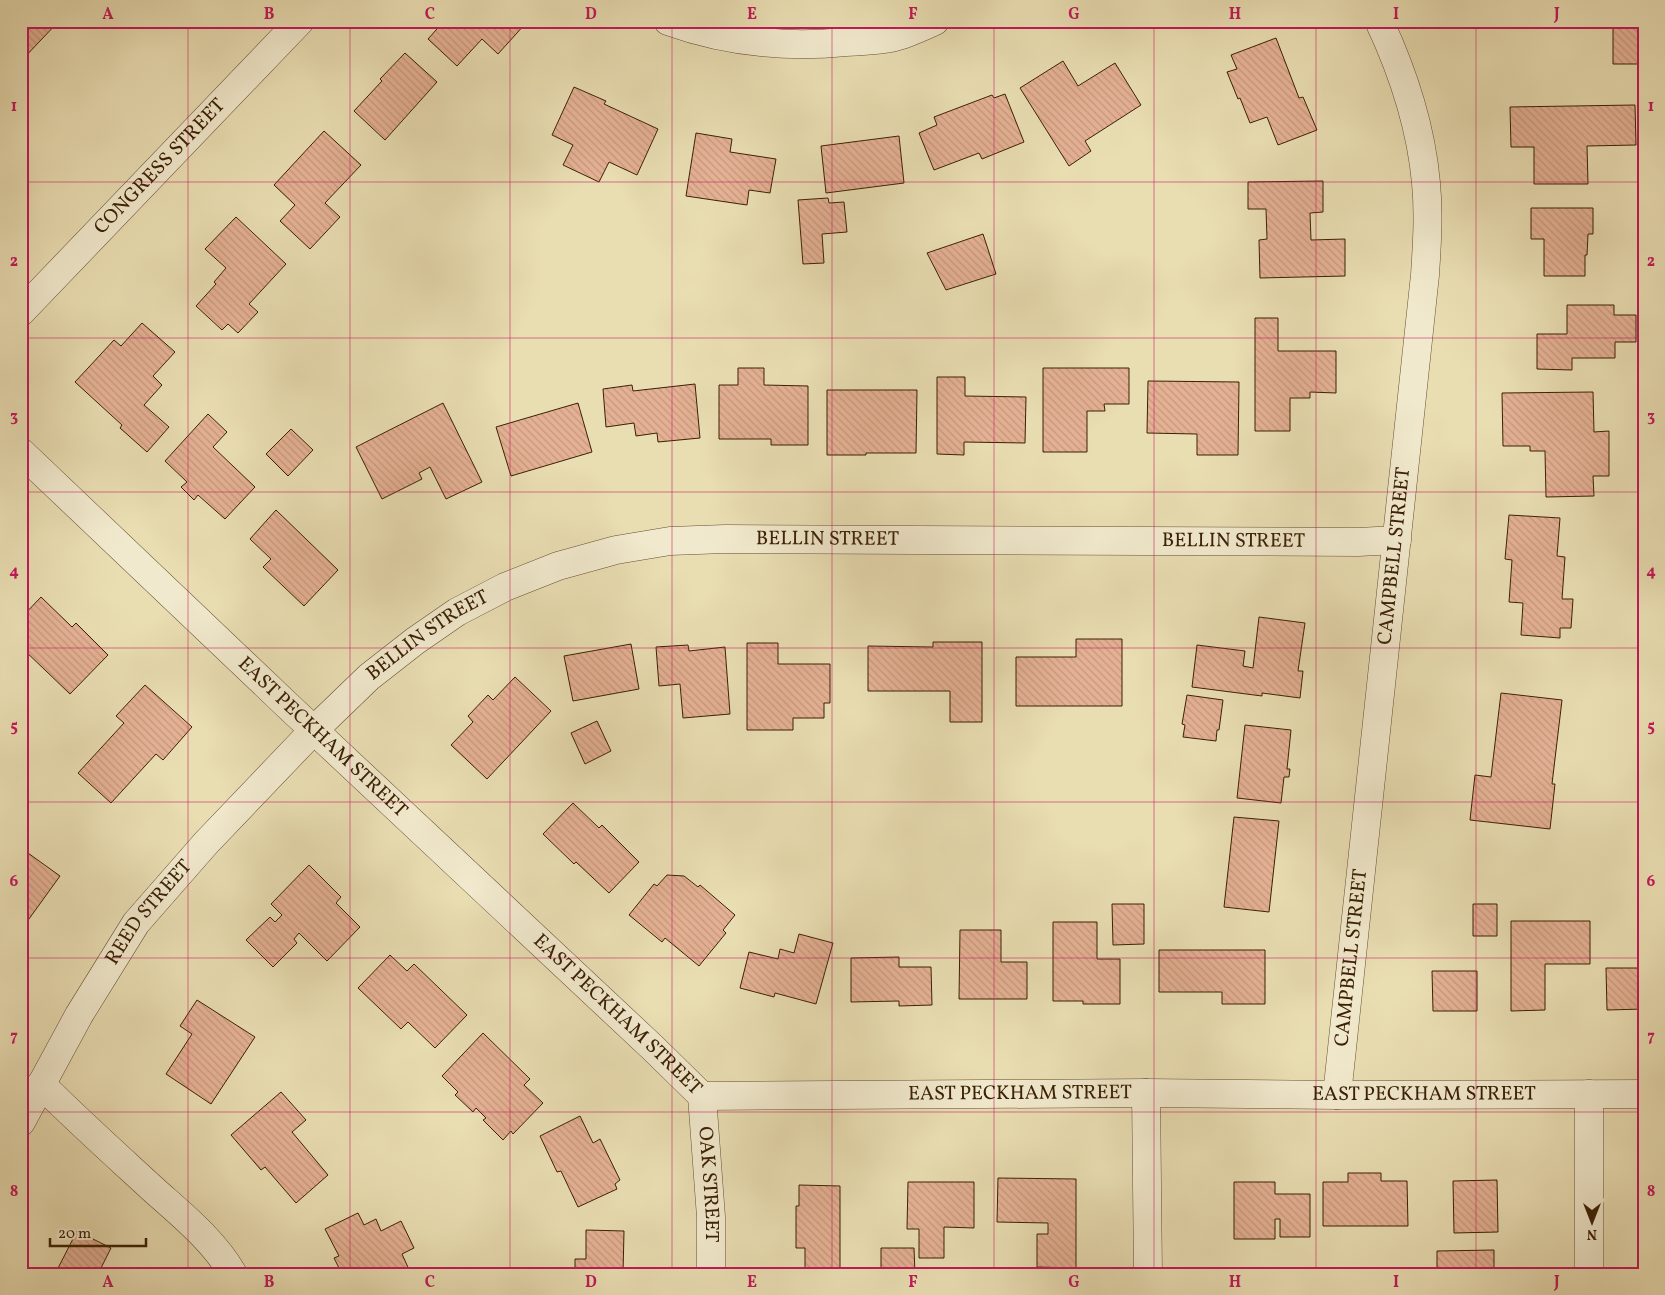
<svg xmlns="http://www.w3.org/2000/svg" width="1665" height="1295" font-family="Vollkorn,serif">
	<defs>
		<pattern id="building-back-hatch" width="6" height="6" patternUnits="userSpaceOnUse" patternTransform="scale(1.25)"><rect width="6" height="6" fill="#e5b194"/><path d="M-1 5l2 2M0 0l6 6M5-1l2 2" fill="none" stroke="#c5987e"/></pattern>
	</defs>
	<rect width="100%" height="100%" fill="#e9ddb2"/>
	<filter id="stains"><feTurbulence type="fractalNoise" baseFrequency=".004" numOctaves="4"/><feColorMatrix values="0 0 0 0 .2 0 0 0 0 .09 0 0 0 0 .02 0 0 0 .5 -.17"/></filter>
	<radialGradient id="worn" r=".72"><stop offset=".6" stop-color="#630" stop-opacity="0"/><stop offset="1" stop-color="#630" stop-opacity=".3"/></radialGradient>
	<path fill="url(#building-back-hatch)" stroke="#3b2004" d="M 21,21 L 59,21 L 21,61 Z
		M 444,21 L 524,21 L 526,23 L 498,54 L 482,39 L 457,66 L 428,39 Z
		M 1613,21 L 1644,21 L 1644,64 L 1613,64 Z
		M 1276,38 L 1299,98 L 1303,97 L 1317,130 L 1278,145 L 1267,117 L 1250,123 L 1240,98 L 1238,99 L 1227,72 L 1237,69 L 1231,55 Z
		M 405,53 L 437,82 L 385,140 L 354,111 L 382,81 L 380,79 Z
		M 1063,61 L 1078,86 L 1115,63 L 1141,105 L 1085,141 L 1091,151 L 1069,166 L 1020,88 Z
		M 574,87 L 606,101 L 604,104 L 658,129 L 637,175 L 609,162 L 599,182 L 563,165 L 573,145 L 552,135 Z
		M 1005,94 L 1024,142 L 982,159 L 979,153 L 934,170 L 919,133 L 937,125 L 934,117 L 992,95 L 994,98 Z
		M 1635,105 L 1636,145 L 1587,146 L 1588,184 L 1534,184 L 1534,147 L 1511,147 L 1510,107 Z
		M 324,131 L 361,165 L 325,203 L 340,217 L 310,249 L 280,221 L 295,205 L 274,185 Z
		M 696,133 L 732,139 L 730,152 L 776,159 L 770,193 L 749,190 L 747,205 L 686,196 Z
		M 899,136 L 904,183 L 826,193 L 821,146 Z
		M 1323,181 L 1323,212 L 1310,213 L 1311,240 L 1345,239 L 1345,276 L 1260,278 L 1259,240 L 1267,239 L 1266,209 L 1248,209 L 1248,182 Z
		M 828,198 L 829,203 L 844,202 L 847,232 L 822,234 L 824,263 L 803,264 L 798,200 Z
		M 1531,208 L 1593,208 L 1593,234 L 1588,234 L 1587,255 L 1585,255 L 1585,276 L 1544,276 L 1544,239 L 1531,239 Z
		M 236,217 L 286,264 L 249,304 L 258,312 L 238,333 L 228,324 L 222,330 L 196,306 L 216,284 L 214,282 L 226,268 L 205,249 Z
		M 983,234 L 996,274 L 946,290 L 927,253 Z
		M 1567,305 L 1614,305 L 1614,315 L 1636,315 L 1636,342 L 1615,342 L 1615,358 L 1572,358 L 1572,370 L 1537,369 L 1537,334 L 1567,334 Z
		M 1255,318 L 1278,318 L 1278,351 L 1336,351 L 1336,393 L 1310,392 L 1310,398 L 1290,398 L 1290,431 L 1255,431 Z
		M 142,323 L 175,352 L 153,376 L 162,385 L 144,405 L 169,427 L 147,452 L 120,428 L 122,425 L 75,382 L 114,340 L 121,346 Z
		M 738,368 L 764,368 L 764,385 L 808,386 L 808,445 L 771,445 L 771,439 L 719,439 L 719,385 L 738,385 Z
		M 1043,368 L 1129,368 L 1129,404 L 1104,404 L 1105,411 L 1087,411 L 1087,452 L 1043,452 Z
		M 937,377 L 965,377 L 965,396 L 1026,397 L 1025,443 L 964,442 L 964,455 L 937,454 Z
		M 1148,381 L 1239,382 L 1238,455 L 1197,455 L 1197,434 L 1147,433 Z
		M 695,384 L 700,438 L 658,442 L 657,433 L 636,436 L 634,423 L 606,427 L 603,389 L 632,385 L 633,391 Z
		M 827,390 L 917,390 L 916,453 L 866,453 L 866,455 L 827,455 Z
		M 1593,392 L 1594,432 L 1609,431 L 1609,476 L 1593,476 L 1594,496 L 1546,497 L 1545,451 L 1530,451 L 1530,446 L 1503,446 L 1502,393 Z
		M 443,403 L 482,482 L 446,499 L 430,467 L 419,473 L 422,479 L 382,499 L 356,447 Z
		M 578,403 L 592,452 L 511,476 L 496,427 Z
		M 208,414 L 227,432 L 213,447 L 255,487 L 225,519 L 198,495 L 194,500 L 181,487 L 187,482 L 165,461 Z
		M 291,429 L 313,450 L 288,476 L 266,454 Z
		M 276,510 L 338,570 L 304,606 L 263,567 L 271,559 L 250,539 Z
		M 1509,515 L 1560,518 L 1557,556 L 1565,557 L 1562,599 L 1573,599 L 1571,628 L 1560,628 L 1560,638 L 1521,635 L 1523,603 L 1509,602 L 1512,560 L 1505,559 Z
		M 41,597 L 72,627 L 76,623 L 108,655 L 70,694 L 21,647 L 21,618 Z
		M 1259,617 L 1305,623 L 1298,671 L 1303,671 L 1300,698 L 1262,693 L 1262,696 L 1192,687 L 1197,645 L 1245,651 L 1243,666 L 1253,668 Z
		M 1076,639 L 1122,639 L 1122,706 L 1016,706 L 1016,657 L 1076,657 Z
		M 933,642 L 982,642 L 982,722 L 950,722 L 950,691 L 868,691 L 868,646 L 933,647 Z
		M 747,643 L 778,643 L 778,664 L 830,664 L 830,703 L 824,703 L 824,718 L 793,718 L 793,730 L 747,730 Z
		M 631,644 L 639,689 L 573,701 L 564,656 Z
		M 688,645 L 689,651 L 725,647 L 730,714 L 683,718 L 680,684 L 659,686 L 656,647 Z
		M 515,677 L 551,711 L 487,779 L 451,745 L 473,722 L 468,716 L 488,695 L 493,700 Z
		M 145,685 L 192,727 L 163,760 L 156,754 L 111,803 L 78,773 L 124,723 L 116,716 Z
		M 1501,693 L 1562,700 L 1552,784 L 1555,784 L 1550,829 L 1470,820 L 1475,775 L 1491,777 Z
		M 1187,695 L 1223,700 L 1219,730 L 1217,730 L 1216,741 L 1183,737 L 1185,725 L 1182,724 Z
		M 597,721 L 611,751 L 585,764 L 571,733 Z
		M 1245,725 L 1291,730 L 1287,769 L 1290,769 L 1289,777 L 1284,777 L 1281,803 L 1237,798 Z
		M 573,803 L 599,828 L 602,825 L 639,862 L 609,893 L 576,862 L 574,864 L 543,834 Z
		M 1234,817 L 1279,821 L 1269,912 L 1224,907 Z
		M 21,848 L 60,876 L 21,930 Z
		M 309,865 L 341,897 L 336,903 L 360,927 L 327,961 L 299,933 L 294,939 L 297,943 L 273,967 L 246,940 L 270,917 L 275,922 L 282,915 L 271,904 Z
		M 667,875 L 684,876 L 698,887 L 700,885 L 735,915 L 723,930 L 726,933 L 699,966 L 665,938 L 662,942 L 629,915 L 654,884 L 657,886 Z
		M 1112,904 L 1144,904 L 1144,944 L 1113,945 Z
		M 1473,904 L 1497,904 L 1497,936 L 1473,936 Z
		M 1511,921 L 1590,921 L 1590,964 L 1545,964 L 1545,1010 L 1511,1011 Z
		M 1053,922 L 1097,922 L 1097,959 L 1120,959 L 1120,1004 L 1083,1004 L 1083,1001 L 1053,1001 Z
		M 960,930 L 1001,930 L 1001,962 L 1027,962 L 1027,999 L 959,999 Z
		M 799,934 L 833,943 L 816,1004 L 775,993 L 774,997 L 740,988 L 749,952 L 778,959 L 780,949 L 794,953 Z
		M 1159,950 L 1265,950 L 1265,1004 L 1222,1004 L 1222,992 L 1159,992 Z
		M 390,955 L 407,971 L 414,964 L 467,1015 L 435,1048 L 408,1022 L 401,1029 L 358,988 Z
		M 899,957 L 899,967 L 931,967 L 932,1005 L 899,1006 L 899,1001 L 851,1002 L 851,958 Z
		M 1606,968 L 1644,968 L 1644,1009 L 1607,1010 Z
		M 1432,971 L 1477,971 L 1477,1011 L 1433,1011 Z
		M 197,1000 L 255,1037 L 211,1104 L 166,1074 L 192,1034 L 180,1026 Z
		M 483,1033 L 530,1079 L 524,1085 L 543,1103 L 513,1134 L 511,1131 L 503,1140 L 483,1120 L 486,1118 L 476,1108 L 473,1112 L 455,1095 L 458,1092 L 442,1076 Z
		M 281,1092 L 306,1120 L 292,1132 L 328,1175 L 296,1203 L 265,1167 L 261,1170 L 231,1135 Z
		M 580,1116 L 593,1143 L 600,1139 L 620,1180 L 615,1184 L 617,1189 L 578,1207 L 561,1171 L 557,1172 L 540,1136 Z
		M 1348,1173 L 1381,1173 L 1381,1181 L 1407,1181 L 1408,1226 L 1323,1226 L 1323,1182 L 1348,1182 Z
		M 998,1178 L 1076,1179 L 1076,1268 L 1037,1267 L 1037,1234 L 1048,1234 L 1048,1223 L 997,1222 Z
		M 1497,1180 L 1498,1232 L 1454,1233 L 1453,1181 Z
		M 908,1182 L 974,1182 L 974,1228 L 944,1227 L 944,1258 L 919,1258 L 919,1229 L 907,1229 Z
		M 1234,1182 L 1275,1182 L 1275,1194 L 1310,1194 L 1310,1237 L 1280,1237 L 1280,1219 L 1275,1219 L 1275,1239 L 1234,1239 Z
		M 799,1185 L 840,1186 L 840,1274 L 805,1274 L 805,1248 L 796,1248 L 796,1206 L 799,1206 Z
		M 358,1213 L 364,1225 L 376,1219 L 381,1231 L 401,1221 L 414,1248 L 402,1254 L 411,1274 L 342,1274 L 334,1258 L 339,1256 L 325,1229 Z
		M 586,1230 L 624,1231 L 623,1274 L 575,1274 L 575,1259 L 586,1259 Z
		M 77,1231 L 111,1248 L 98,1274 L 55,1274 Z
		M 881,1248 L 914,1248 L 915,1274 L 881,1274 Z
		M 1494,1250 L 1494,1274 L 1437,1274 L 1437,1251 Z"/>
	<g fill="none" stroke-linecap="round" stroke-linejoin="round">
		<g stroke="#664f30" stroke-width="29">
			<g id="minor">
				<path d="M 668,21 C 726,42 784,48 846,42 C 862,41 880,41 895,37 C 909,33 922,27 935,21"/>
				<path d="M 41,1084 C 78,1121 117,1156 155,1191 C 183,1216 214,1241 233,1274"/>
				<path d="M 1146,1093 L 1148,1274"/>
				<path id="s1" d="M 1337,1095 L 1425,275 C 1427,244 1429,214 1426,183 C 1421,127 1403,72 1379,21"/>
				<path id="s2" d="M 702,1096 L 1146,1093 L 1337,1095 L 1644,1094"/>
				<path id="s3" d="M 21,1122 L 79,1015 L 136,923 L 206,843 L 314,730 L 369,677 L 415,641 L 457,612 L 505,587 L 558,566 L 616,550 L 670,541 L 725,539 L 1358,542 L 1397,540"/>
				<path d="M 1589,1274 L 1589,1094"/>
			</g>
		</g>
		<g stroke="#664f30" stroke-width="29">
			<g id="tertiary">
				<path id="s4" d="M 21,312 L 300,21"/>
				<path id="s5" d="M 21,452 L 287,705 L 653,1048 L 702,1096 L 711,1217 L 711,1274"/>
			</g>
		</g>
		<use href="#minor" stroke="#f1e9cd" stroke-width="28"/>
		<use href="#tertiary" stroke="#f1e9cd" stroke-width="28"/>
	</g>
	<path fill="none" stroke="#c2185b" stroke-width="1" stroke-opacity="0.55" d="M 188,21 L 188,1274M 350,21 L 350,1274M 510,21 L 510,1274M 672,21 L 672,1274M 832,21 L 832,1274M 994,21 L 994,1274M 1154,21 L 1154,1274M 1316,21 L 1316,1274M 1476,21 L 1476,1274M 21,182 L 1644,182M 21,338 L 1644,338M 21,492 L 1644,492M 21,648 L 1644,648M 21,802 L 1644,802M 21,958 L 1644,958M 21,1112 L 1644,1112"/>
	<g text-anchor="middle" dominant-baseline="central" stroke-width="5" stroke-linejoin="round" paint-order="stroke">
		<g font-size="20" fill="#3b2004" stroke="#f1e9cd">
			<text stroke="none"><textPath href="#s4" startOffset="201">CONGRESS STREET</textPath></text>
			<text stroke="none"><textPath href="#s3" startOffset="1062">BELLIN STREET</textPath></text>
			<text stroke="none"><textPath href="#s3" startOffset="1468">BELLIN STREET</textPath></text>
			<text stroke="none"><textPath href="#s1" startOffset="542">CAMPBELL STREET</textPath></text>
			<text stroke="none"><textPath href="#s3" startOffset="641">BELLIN STREET</textPath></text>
			<text stroke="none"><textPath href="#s5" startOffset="415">EAST PECKHAM STREET</textPath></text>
			<text stroke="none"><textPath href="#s3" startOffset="246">REED STREET</textPath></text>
			<text stroke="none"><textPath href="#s1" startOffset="138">CAMPBELL STREET</textPath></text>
			<text stroke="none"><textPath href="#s5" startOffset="820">EAST PECKHAM STREET</textPath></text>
			<text stroke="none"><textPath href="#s2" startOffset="318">EAST PECKHAM STREET</textPath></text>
			<text stroke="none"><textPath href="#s2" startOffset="722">EAST PECKHAM STREET</textPath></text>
			<text stroke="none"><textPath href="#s5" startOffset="1026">OAK STREET</textPath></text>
		</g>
	</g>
	<rect width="1665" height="1295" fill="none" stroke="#e9ddb2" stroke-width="55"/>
	<g transform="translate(1592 1222) rotate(180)" stroke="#f1e9cd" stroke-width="4" paint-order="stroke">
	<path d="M0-4L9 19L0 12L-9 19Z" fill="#3b2004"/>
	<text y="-8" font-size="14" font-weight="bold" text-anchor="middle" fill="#3b2004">N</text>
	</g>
	<path d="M50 1238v8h96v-8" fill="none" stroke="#3b2004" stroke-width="2.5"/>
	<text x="58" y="1238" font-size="15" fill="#3b2004" stroke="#f1e9cd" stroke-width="4" paint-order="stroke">20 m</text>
	<rect x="28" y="28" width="1610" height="1240" fill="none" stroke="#c2185b" stroke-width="2"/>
	<g font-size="16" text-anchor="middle" font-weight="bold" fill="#c2185b">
		<text x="108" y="19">A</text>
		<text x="269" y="19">B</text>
		<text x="430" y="19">C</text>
		<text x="591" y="19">D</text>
		<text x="752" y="19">E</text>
		<text x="913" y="19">F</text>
		<text x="1074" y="19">G</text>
		<text x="1235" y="19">H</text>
		<text x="1396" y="19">I</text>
		<text x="1557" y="19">J</text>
		<text x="14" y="111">1</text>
		<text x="1651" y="111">1</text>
		<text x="14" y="266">2</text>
		<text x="1651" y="266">2</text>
		<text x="14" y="421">3</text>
		<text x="1651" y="421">3</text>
		<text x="14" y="576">4</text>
		<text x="1651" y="576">4</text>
		<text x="14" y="731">5</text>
		<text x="1651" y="731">5</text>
		<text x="14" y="886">6</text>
		<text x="1651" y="886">6</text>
		<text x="14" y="1041">7</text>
		<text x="1651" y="1041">7</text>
		<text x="14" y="1196">8</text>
		<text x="1651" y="1196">8</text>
		<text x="108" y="1287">A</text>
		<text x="269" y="1287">B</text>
		<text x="430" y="1287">C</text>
		<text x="591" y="1287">D</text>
		<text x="752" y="1287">E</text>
		<text x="913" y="1287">F</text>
		<text x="1074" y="1287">G</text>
		<text x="1235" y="1287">H</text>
		<text x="1396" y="1287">I</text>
		<text x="1557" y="1287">J</text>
	</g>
	<rect width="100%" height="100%" filter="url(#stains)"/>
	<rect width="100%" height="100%" fill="url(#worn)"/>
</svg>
